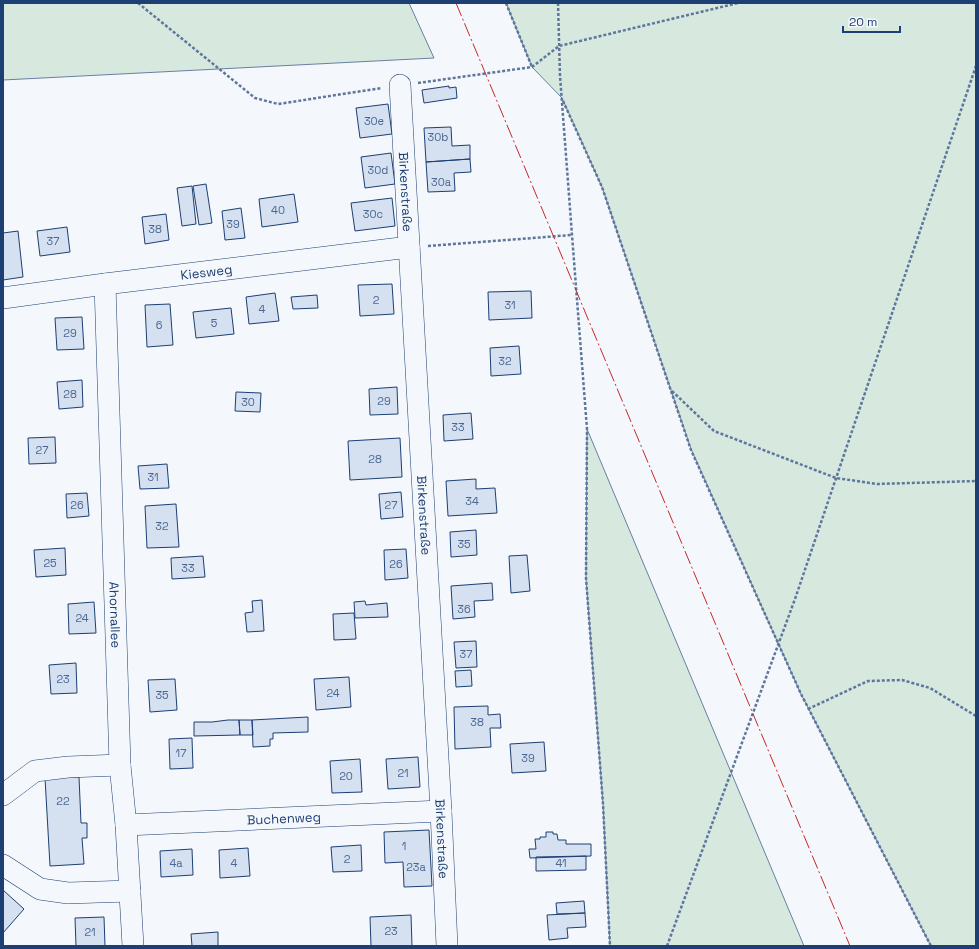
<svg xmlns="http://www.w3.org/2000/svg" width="979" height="949" font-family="'Space Grotesk',sans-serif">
	<rect width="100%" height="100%" fill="#f4f7fb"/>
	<path fill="#d7e8df" stroke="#687fa3" d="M 3,3 L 409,3 L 434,58 L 3,80 Z
		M 506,3 L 976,3 L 976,946 L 931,946 L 801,694 L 778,643 L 691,449 L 602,187 L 562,98 L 532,67 Z
		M 587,429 L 804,946 L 610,946 L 603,804 L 586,578 Z"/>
	<path fill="#d5e0f0" stroke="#1d3f73" d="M 449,86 L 449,88 L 456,87 L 457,98 L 424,103 L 422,90 Z
		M 388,104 L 392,134 L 360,138 L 356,108 Z
		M 451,127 L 452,146 L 470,145 L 470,159 L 426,162 L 424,128 Z
		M 391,153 L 395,184 L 365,188 L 361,157 Z
		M 470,159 L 471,172 L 454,173 L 455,191 L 428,192 L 426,162 Z
		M 206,184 L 212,223 L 199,225 L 193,186 Z
		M 192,186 L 196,224 L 182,226 L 177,188 Z
		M 294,194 L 298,222 L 262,227 L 259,199 Z
		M 392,198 L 395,226 L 355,231 L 351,203 Z
		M 241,208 L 245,238 L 225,240 L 222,211 Z
		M 166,214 L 169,240 L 145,244 L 142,217 Z
		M 67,227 L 70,252 L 40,256 L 37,231 Z
		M 18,231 L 23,277 L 3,280 L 3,233 Z
		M 392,284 L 394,314 L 360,316 L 358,285 Z
		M 531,291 L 532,318 L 489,320 L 488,292 Z
		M 275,293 L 279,321 L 249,324 L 246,297 Z
		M 317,295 L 318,308 L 293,309 L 291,297 Z
		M 170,304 L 173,345 L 147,347 L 145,305 Z
		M 231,308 L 234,334 L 196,338 L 193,312 Z
		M 82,317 L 84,349 L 57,350 L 55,318 Z
		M 519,346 L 521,374 L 491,376 L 490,348 Z
		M 82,380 L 83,407 L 59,409 L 57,382 Z
		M 397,387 L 398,414 L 370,415 L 369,389 Z
		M 236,392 L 261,393 L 260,412 L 235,411 Z
		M 471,413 L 473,439 L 444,441 L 443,415 Z
		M 55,437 L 56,463 L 29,464 L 28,438 Z
		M 400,438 L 402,477 L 350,480 L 348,441 Z
		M 167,464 L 169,488 L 140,489 L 138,466 Z
		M 476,479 L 476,489 L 495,488 L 497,513 L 448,516 L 446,481 Z
		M 401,492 L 403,517 L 381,519 L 379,494 Z
		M 87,493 L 89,516 L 67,518 L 66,494 Z
		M 176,504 L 179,547 L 147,548 L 145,506 Z
		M 476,530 L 477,555 L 451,557 L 450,532 Z
		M 65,548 L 66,575 L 36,577 L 34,550 Z
		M 406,549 L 408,578 L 385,580 L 384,550 Z
		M 527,555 L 530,591 L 511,593 L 509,556 Z
		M 203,556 L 205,577 L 172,579 L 171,558 Z
		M 492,583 L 493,600 L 474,601 L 475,617 L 453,619 L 451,586 Z
		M 262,600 L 264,631 L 247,632 L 245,613 L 253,612 L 252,601 Z
		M 365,601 L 366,605 L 387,603 L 388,617 L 355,618 L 354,602 Z
		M 94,602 L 96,633 L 69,634 L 68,604 Z
		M 354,613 L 356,639 L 334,640 L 333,614 Z
		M 476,641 L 477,667 L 456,668 L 454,642 Z
		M 76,663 L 77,693 L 51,694 L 49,665 Z
		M 471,670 L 472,686 L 456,687 L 455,671 Z
		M 349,677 L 351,707 L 316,710 L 314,679 Z
		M 175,679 L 177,710 L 150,712 L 148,680 Z
		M 488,706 L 488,715 L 500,714 L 501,728 L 490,728 L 491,747 L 455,749 L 454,707 Z
		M 308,717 L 308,732 L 273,733 L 273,739 L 270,739 L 270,746 L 253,747 L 252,720 Z
		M 228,720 L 239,720 L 240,735 L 194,736 L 194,722 L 212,722 Z
		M 239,720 L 252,720 L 253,735 L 240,735 Z
		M 192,738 L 193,768 L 170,769 L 169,739 Z
		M 544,742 L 546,771 L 512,773 L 510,744 Z
		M 418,757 L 420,787 L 388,789 L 386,759 Z
		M 360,759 L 362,792 L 332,793 L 330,761 Z
		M 79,777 L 81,823 L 87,823 L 87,838 L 82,838 L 84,864 L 50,866 L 45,778 Z
		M 429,830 L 432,886 L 404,887 L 403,862 L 385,863 L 384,832 Z
		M 546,832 L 553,832 L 553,834 L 557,834 L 558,840 L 566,840 L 566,844 L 591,844 L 591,856 L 530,858 L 529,849 L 536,849 L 535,839 L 540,839 L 540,837 L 546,837 Z
		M 361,845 L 362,871 L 333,872 L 331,847 Z
		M 248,848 L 250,876 L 220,878 L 219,850 Z
		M 192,849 L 193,875 L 161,877 L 160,851 Z
		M 586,856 L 586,870 L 536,871 L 536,857 Z
		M 3,890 L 24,909 L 3,933 Z
		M 584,901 L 585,913 L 557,914 L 556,903 Z
		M 585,913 L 586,927 L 567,928 L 568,938 L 549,940 L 547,915 Z
		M 411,915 L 412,946 L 371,946 L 370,917 Z
		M 104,917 L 105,946 L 76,946 L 75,918 Z
		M 218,932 L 218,946 L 192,946 L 191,934 Z"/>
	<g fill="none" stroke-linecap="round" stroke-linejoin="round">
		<g stroke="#1d3f73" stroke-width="22">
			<g id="minor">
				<path id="s1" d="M 400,85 L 441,811 L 447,946"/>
				<path id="s2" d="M 105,284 L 120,765 L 126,825 L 133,946"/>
				<path id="s3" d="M 3,298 L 105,284 L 409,247"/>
				<path d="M 3,795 L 35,771 L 68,767 L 120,765"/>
				<path id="s4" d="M 126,825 L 441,811"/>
				<path d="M 3,865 L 40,889 L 68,893 L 130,891"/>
			</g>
		</g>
		<path stroke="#5e769c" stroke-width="2.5" stroke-dasharray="3 2" stroke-linecap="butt" d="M 138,3 L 255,98 L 278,104 L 382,88
			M 506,3 L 532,67
			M 558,3 L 560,76 L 572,235 L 587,429 L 586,578 L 603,804 L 610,946
			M 418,83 L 532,67 L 559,46 L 738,3
			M 563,101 L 602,187 L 691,450 L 801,694 L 931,946
			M 428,246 L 572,235
			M 672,391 L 714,431 L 836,478 L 877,484 L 976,481
			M 808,709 L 868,681 L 902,680 L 930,688 L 976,716
			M 667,946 L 795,599 L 976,66"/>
		<use href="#minor" stroke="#f4f7fb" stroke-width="21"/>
		<path stroke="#c62828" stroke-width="1" stroke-dasharray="14 3 2 3" stroke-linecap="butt" d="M 456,3 L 850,946"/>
	</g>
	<g text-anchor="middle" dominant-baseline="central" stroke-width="3" stroke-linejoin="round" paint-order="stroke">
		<g font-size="11" fill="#4b6792">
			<text x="374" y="121">30e</text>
			<text x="438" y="137">30b</text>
			<text x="378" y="170">30d</text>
			<text x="441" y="182">30a</text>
			<text x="278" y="210">40</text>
			<text x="373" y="214">30c</text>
			<text x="233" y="224">39</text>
			<text x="155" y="229">38</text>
			<text x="53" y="241">37</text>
			<text x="376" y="300">2</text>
			<text x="510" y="305">31</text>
			<text x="262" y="309">4</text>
			<text x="214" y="323">5</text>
			<text x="159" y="325">6</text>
			<text x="70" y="333">29</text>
			<text x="505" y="361">32</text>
			<text x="70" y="394">28</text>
			<text x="384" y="401">29</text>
			<text x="248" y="402">30</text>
			<text x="458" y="427">33</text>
			<text x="42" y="450">27</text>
			<text x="375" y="459">28</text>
			<text x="153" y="477">31</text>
			<text x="472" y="501">34</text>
			<text x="77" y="505">26</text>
			<text x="391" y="505">27</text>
			<text x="162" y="526">32</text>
			<text x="464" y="544">35</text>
			<text x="50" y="563">25</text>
			<text x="396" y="564">26</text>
			<text x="188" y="568">33</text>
			<text x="464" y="609">36</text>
			<text x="82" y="618">24</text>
			<text x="466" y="654">37</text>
			<text x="63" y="679">23</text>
			<text x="333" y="693">24</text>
			<text x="162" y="695">35</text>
			<text x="477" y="722">38</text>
			<text x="181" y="753">17</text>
			<text x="528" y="758">39</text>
			<text x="403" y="773">21</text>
			<text x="346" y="776">20</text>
			<text x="63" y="801">22</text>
			<text x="404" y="846">1</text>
			<text x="347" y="859">2</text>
			<text x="176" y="863">4a</text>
			<text x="234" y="863">4</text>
			<text x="561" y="863">41</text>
			<text x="416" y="867">23a</text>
			<text x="391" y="931">23</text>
			<text x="90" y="932">21</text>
		</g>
		<g font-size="13" fill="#1d3f73" stroke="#f4f7fb">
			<text stroke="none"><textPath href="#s1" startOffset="107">Birkenstraße</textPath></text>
			<text stroke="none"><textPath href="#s3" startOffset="205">Kiesweg</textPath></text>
			<text stroke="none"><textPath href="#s1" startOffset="431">Birkenstraße</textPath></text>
			<text stroke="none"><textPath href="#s2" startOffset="331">Ahornallee</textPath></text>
			<text stroke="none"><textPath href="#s4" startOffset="158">Buchenweg</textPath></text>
			<text stroke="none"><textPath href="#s1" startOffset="755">Birkenstraße</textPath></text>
		</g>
	</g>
	<rect width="979" height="949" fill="none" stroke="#1d3f73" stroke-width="8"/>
	<path d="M843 26v6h57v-6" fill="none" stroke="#1d3f73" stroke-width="2"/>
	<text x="849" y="26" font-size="12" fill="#1d3f73" stroke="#f4f7fb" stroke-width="3" paint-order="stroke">20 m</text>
</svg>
